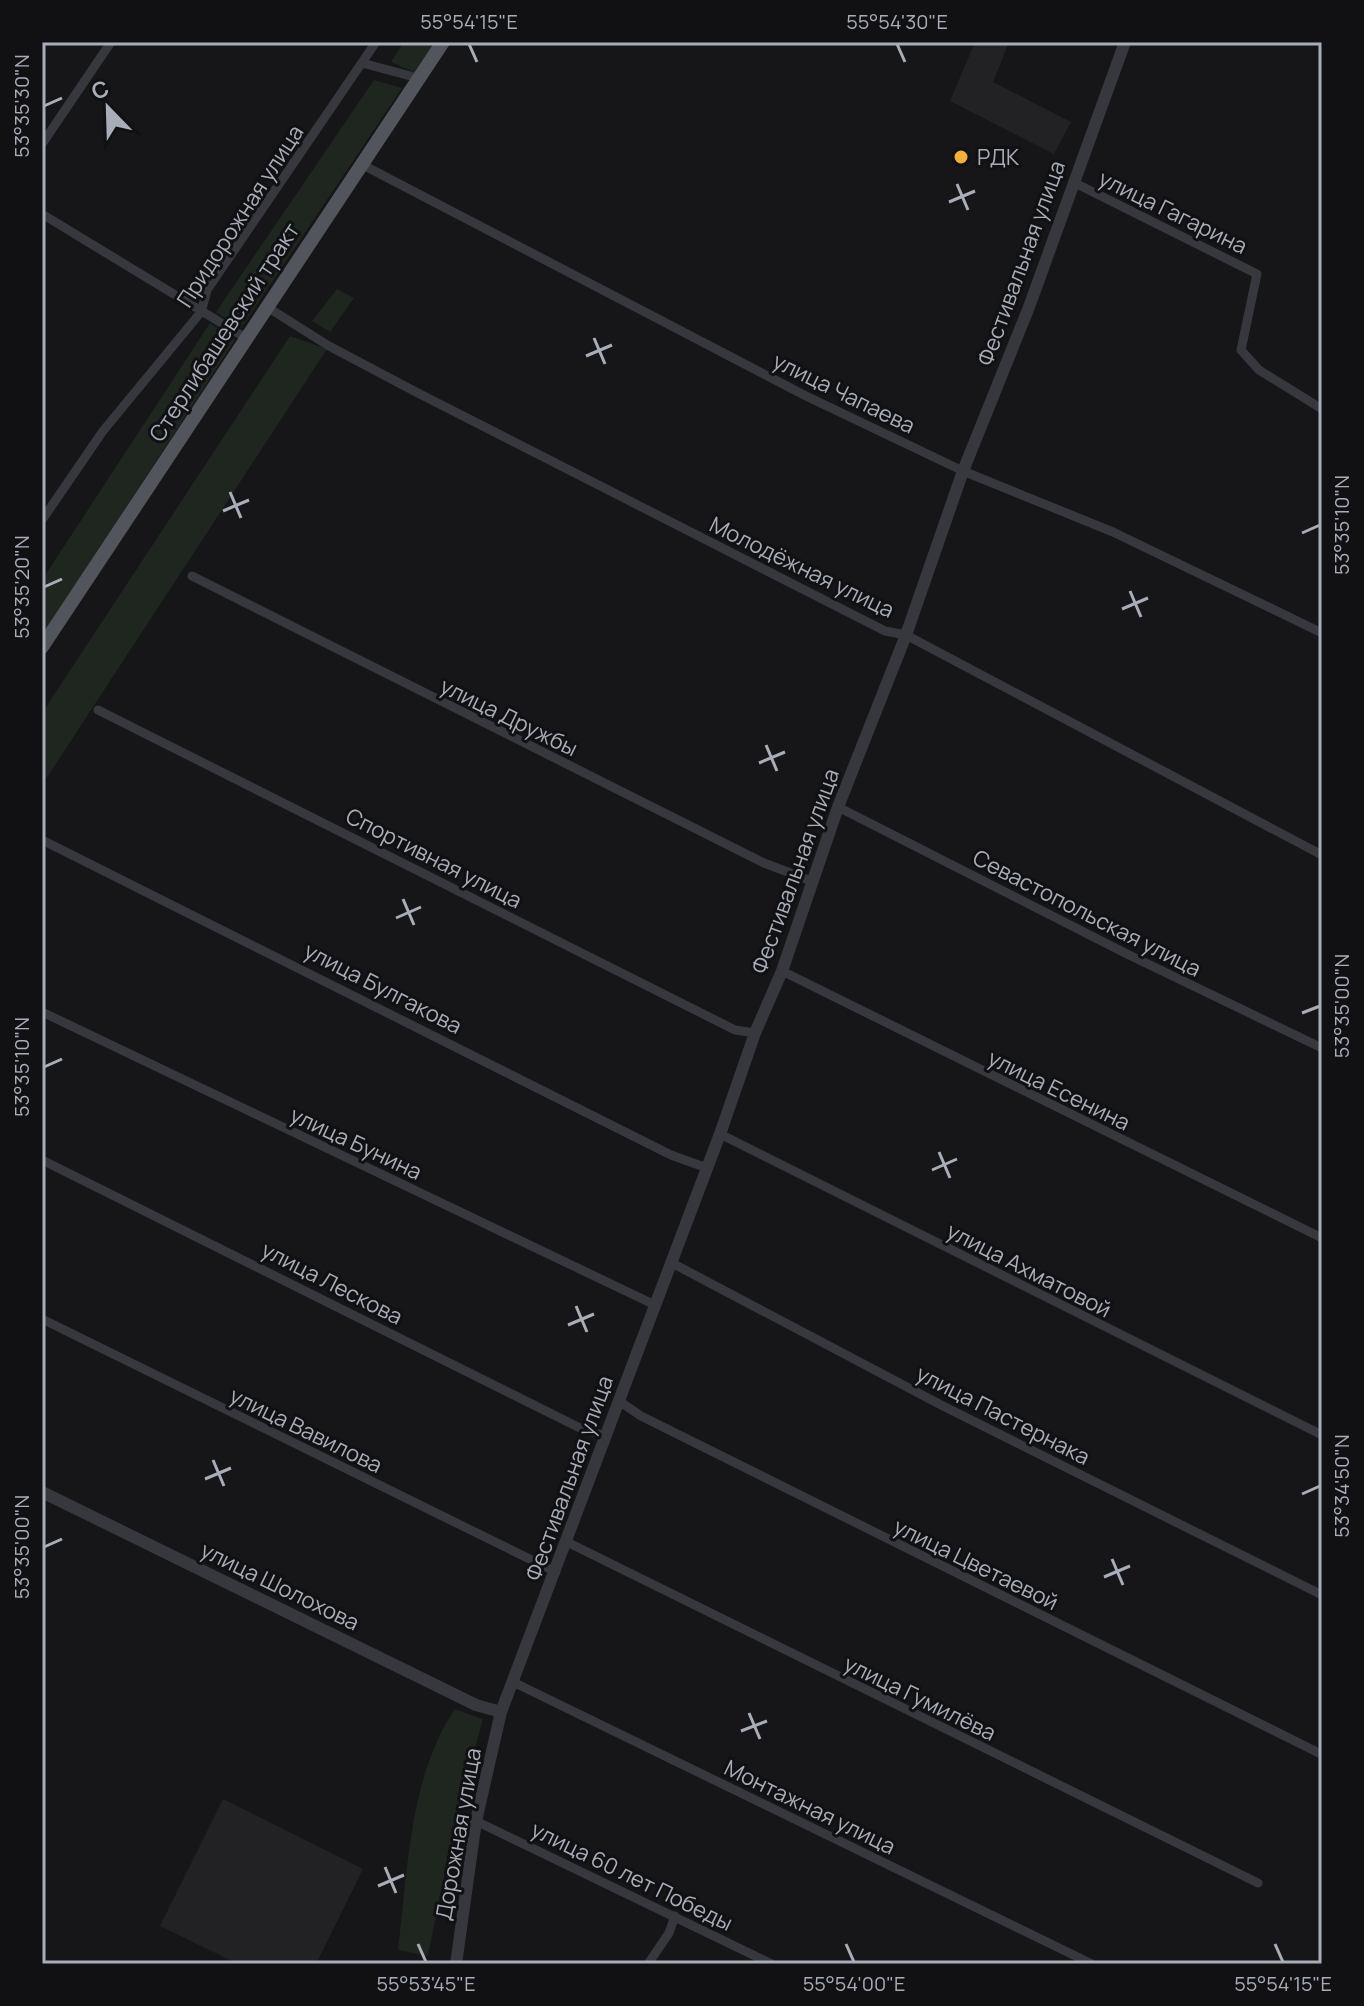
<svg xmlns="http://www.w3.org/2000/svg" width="1364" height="2006" font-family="Manrope,sans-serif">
	<rect width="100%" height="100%" fill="#161618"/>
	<path fill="#222225" d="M 975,42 L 1009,42 L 993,82 L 1071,122 L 1054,154 L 950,101 Z
		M 223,1799 L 363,1869 L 316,1964 L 238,1964 L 160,1926 Z"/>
	<path fill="#1e261f" d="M 404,42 L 435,42 L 416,73 L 391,62 Z
		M 374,80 L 402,88 L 241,328 L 216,312 Z
		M 337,289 L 354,298 L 330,332 L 312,321 Z
		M 210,323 L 235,340 L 42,636 L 42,580 Z
		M 290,336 L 327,349 L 42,785 L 42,713 Z
		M 455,1709 L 483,1719 L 457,1813 L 428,1956 L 398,1950 C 408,1870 409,1777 455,1709 Z"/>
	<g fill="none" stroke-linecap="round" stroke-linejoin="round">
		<path stroke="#37383d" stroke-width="9" d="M 362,63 L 418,78
			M 42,144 L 111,42
			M 361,164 L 806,396 L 963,471 L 1113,532 L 1322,633
			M 1073,182 L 1257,274 L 1241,350 L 1259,370 L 1322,409
			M 42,214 L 246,338
			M 267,307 L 329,346 L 414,391 L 885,631 L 906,635 L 1322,855
			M 42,520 L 103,431 L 201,312 L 207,290 L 376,42
			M 192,576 L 764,863 L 814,882
			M 98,710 L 735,1030 L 755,1033
			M 838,807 L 1125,953 L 1322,1048
			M 42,840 L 671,1155 L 707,1168
			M 782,971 L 1322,1238
			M 42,1012 L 655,1305
			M 720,1134 L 1322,1435
			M 42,1160 L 582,1429 L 606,1436
			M 670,1262 L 943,1406 L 1322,1595
			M 42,1319 L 556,1572
			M 619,1401 L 641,1416 L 1321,1754
			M 567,1542 L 1258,1883
			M 513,1682 L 1092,1964
			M 476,1821 L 772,1964
			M 648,1964 L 669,1933 L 675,1916"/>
		<path stroke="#37383d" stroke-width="12" d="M 42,1492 L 476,1705 L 501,1712
			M 456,1964 L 476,1821 L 501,1712 L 720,1134 L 755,1033 L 782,971 L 838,807 L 906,635 L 963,471 L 1029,307 L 1125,42"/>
		<path stroke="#53555c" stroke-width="14" d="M 42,647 L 443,42"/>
	</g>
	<path fill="none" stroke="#a8adb8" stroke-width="3" d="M 469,44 L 477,62M 897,44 L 905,62M 44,106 L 62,98M 957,184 L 968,210M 949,202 L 975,191M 594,338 L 605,364M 586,356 L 612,345M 230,492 L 241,518M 223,511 L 249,500M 1302,533 L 1320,525M 44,587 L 62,579M 1130,591 L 1141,617M 1122,609 L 1148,598M 766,745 L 777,771M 759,763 L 785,752M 403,899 L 414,925M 396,918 L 421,907M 1302,1013 L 1320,1006M 44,1067 L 62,1059M 939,1152 L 950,1178M 932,1170 L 957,1159M 576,1306 L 587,1332M 568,1325 L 594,1314M 213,1460 L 224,1486M 205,1479 L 231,1468M 1302,1494 L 1320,1486M 44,1547 L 62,1539M 1112,1559 L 1123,1585M 1104,1577 L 1130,1566M 749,1713 L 760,1739M 741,1731 L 767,1721M 385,1867 L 396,1893M 378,1886 L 404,1875M 418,1944 L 426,1962M 846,1944 L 854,1962M 1275,1944 L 1283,1962"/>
	<circle fill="#f2b134" stroke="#111113" stroke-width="3" cx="961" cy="157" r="8"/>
	<g text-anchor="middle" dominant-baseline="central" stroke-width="6" stroke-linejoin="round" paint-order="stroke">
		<g font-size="22" fill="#a8adb8" stroke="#111113" text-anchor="start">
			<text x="977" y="157">РДК</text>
		</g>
		<g font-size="22" fill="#a8adb8" stroke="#111113">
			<text transform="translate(1173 212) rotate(26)">улица Гагарина</text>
			<text transform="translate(240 216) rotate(-57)">Придорожная улица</text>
			<text transform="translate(1021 263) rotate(-70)">Фестивальная улица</text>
			<text transform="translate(224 332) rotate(-57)">Стерлибашевский тракт</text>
			<text transform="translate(844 393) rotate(26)">улица Чапаева</text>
			<text transform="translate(802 567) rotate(26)">Молодёжная улица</text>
			<text transform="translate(509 717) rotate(26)">улица Дружбы</text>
			<text transform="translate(434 858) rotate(27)">Спортивная улица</text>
			<text transform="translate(795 871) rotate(-70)">Фестивальная улица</text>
			<text transform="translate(1087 913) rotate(27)">Севастопольская улица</text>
			<text transform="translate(383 988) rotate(27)">улица Булгакова</text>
			<text transform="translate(1059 1090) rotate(26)">улица Есенина</text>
			<text transform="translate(356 1143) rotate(25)">улица Бунина</text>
			<text transform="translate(1029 1270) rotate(27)">улица Ахматовой</text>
			<text transform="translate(332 1283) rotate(27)">улица Лескова</text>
			<text transform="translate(1003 1415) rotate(27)">улица Пастернака</text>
			<text transform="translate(306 1430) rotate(26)">улица Вавилова</text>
			<text transform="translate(569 1478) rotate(-70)">Фестивальная улица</text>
			<text transform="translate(976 1564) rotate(26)">улица Цветаевой</text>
			<text transform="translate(280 1586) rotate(26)">улица Шолохова</text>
			<text transform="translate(920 1698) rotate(26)">улица Гумилёва</text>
			<text transform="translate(810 1807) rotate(26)">Монтажная улица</text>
			<text transform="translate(458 1834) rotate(-80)">Дорожная улица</text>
			<text transform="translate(632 1876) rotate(26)">улица 60 лет Победы</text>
		</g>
	</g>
	<rect width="1364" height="2006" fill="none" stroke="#111113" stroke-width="88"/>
	<g transform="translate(108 108) rotate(337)" stroke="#111113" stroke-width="6" paint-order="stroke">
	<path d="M0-6L14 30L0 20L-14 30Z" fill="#a8adb8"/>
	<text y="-12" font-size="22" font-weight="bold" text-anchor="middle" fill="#a8adb8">С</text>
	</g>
	<rect x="44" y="44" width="1276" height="1918" fill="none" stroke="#a8adb8" stroke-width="3"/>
	<g font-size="20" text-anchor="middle" fill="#a8adb8">
		<text x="469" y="29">55°54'15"E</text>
		<text x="897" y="29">55°54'30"E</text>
		<text transform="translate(22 106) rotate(-90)" y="7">53°35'30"N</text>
		<text transform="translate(1342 525) rotate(-90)" y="7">53°35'10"N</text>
		<text transform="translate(22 587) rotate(-90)" y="7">53°35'20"N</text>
		<text transform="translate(1342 1006) rotate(-90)" y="7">53°35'00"N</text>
		<text transform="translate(22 1067) rotate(-90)" y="7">53°35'10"N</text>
		<text transform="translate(1342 1486) rotate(-90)" y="7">53°34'50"N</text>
		<text transform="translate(22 1547) rotate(-90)" y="7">53°35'00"N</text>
		<text x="426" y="1991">55°53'45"E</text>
		<text x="854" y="1991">55°54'00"E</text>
		<text x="1283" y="1991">55°54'15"E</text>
	</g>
</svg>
